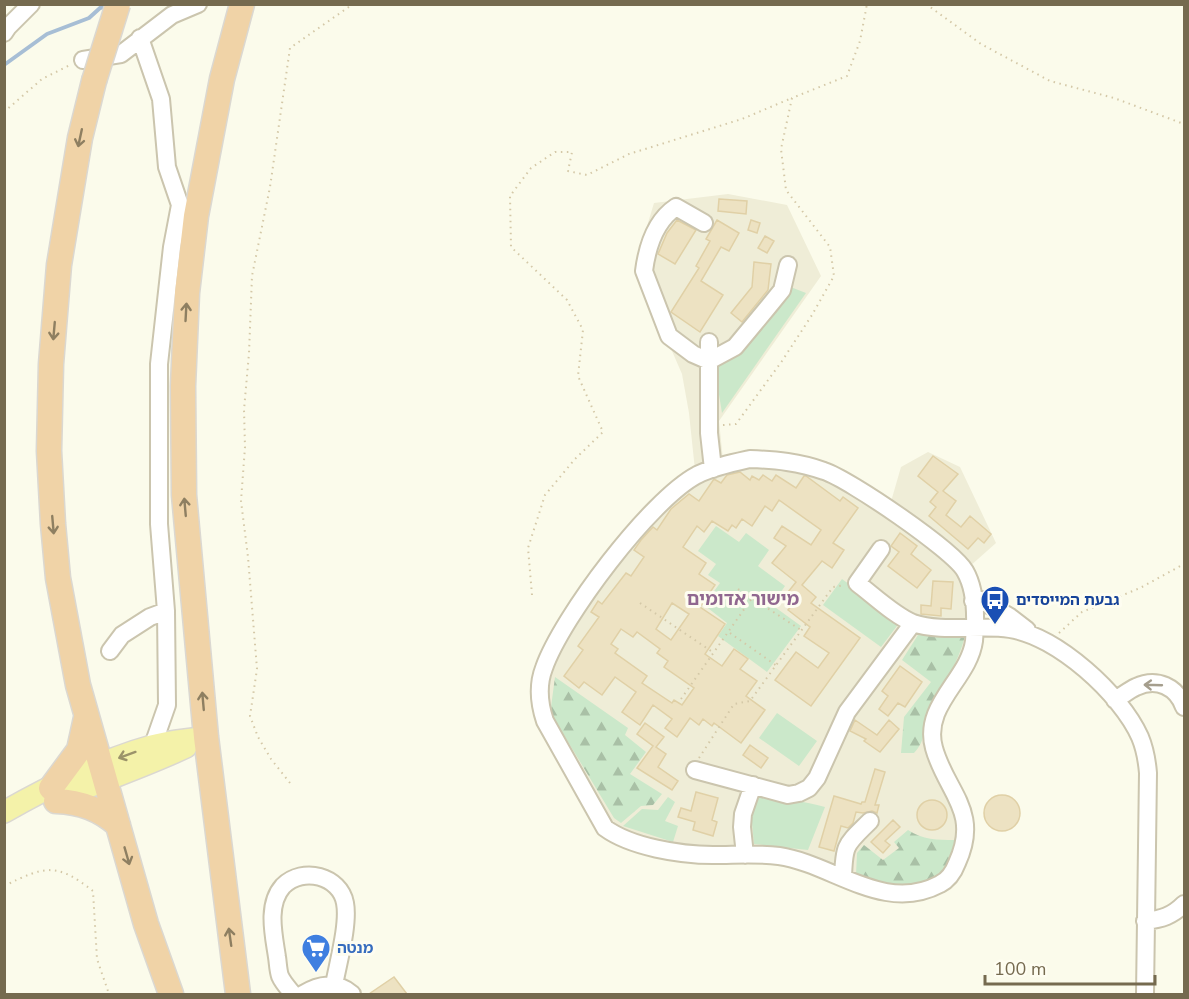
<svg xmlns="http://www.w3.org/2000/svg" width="1189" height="999" font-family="'Nunito Sans','Noto Sans Hebrew',sans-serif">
	<defs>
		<pattern id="forest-firs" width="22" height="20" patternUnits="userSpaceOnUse" patternTransform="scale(1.5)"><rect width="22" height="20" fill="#cbe8ca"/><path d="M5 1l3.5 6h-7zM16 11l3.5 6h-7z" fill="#a9c0a6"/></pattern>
	</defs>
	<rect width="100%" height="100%" fill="#fbfbeb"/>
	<path fill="#efedd7" d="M 728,194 L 787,205 L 821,276 L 719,421 L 723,460 L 781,455 L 890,505 L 901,467 L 928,452 L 960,467 L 996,543 L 969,567 L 979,627 L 936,730 L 966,856 L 924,896 L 799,865 L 615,841 L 535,685 L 549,646 L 695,470 L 689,413 L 682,374 L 635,266 L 654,203 Z"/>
	<path fill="#cbe8ca" d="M 788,286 L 806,293 L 722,413 L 714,364 Z
		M 716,526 L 739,542 L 746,533 L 769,550 L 758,566 L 785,586 L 772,605 L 801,626 L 767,672 L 718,636 L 727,623 L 704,605 L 720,583 L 708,575 L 716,564 L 698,551 Z
		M 842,579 L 900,622 L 881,647 L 823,605 Z
		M 777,713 L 817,741 L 799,766 L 759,738 Z
		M 761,794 C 783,799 804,801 825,807 L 808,850 L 754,844 L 751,813 Z
		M 668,797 L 675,802 L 665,821 L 678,826 L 673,842 L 623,826 L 642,809 L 658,810 Z"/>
	<path fill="url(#forest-firs)" d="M 918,635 L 965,635 C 959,665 938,689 928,718 C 922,733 926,740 914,753 L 901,753 L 904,717 L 931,682 L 902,660 Z
		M 555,677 L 628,728 L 625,735 L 646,752 L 630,774 L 662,794 L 653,805 L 641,806 L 621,823 L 614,818 L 553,717 L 551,707 Z
		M 908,830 C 923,840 937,840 955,840 C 952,849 950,859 945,867 C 924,897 884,884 856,875 L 857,853 L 864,845 L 883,860 L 899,848 L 894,842 Z"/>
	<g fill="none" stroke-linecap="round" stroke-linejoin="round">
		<path stroke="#a7bed5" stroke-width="4" d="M 4,65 L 47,34 L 89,18 L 100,8 L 109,5"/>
	</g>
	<path fill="#ede2c2" stroke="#e0d0a6" stroke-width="1.5" fill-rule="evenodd" d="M 719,199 L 747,201 L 746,214 L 718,211 Z
		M 677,220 L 696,230 L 675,264 L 658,254 L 667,233 Z
		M 717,220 L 739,233 L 729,251 L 721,247 L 701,281 L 723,295 L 700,332 L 671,312 L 699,268 L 696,266 L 710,241 L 706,239 Z
		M 751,220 L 760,223 L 757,233 L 748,230 Z
		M 765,236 L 774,241 L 767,253 L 758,248 Z
		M 754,262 L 771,264 L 768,290 L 742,322 L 731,313 L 752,287 Z
		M 933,456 L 958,474 L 943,491 L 956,501 L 946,515 L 961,527 L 970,516 L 991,534 L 984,543 L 978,538 L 968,549 L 929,516 L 936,507 L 930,502 L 938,492 L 918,476 Z
		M 740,472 L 750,480 L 752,476 L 759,480 L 763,475 L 772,481 L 776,475 L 796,488 L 804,476 L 806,476 L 840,501 L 843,497 L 858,508 L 833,543 L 844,550 L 832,568 L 822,561 L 802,585 L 816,597 L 811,603 L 860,638 L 811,706 L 775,680 L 796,652 L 818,668 L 829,653 L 804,636 L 810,627 L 788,610 L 793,604 L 784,597 L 796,582 L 772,563 L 786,546 L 774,538 L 782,526 L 811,545 L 821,530 L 779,500 L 772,511 L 765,506 L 752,526 L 742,519 L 736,528 L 732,525 L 728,531 L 712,521 L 704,532 L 697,526 L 683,547 L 706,563 L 699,574 L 715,585 L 700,607 L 725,624 L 705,654 L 722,666 L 734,649 L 748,659 L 740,669 L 757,681 L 746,696 L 765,710 L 741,743 L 714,723 L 712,726 L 703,719 L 699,725 L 690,718 L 677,737 L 665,728 L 672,719 L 653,705 L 640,725 L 622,712 L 636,692 L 615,677 L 602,695 L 584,682 L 579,688 L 564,676 L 583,650 L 578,646 L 599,617 L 591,612 L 598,601 L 602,604 L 626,573 L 631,576 L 644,557 L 634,550 L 641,540 L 653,527 L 657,530 L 671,509 L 689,494 L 699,501 L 714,479 L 721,483 L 727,475 ZM 672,603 L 689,614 L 671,640 L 656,629 ZM 621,629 L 633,637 L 637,632 L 660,649 L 657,653 L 668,661 L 664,667 L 694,688 L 682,705 L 674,700 L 672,703 L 642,683 L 647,676 L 615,653 L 618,649 L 611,644 Z
		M 900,533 L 917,546 L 911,554 L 931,570 L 917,588 L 888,566 L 899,552 L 891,546 Z
		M 933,581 L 953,582 L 951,609 L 941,608 L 941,616 L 921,614 L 921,605 L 931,606 Z
		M 900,666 L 922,682 L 905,707 L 898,703 L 888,716 L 879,709 L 888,696 L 882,691 Z
		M 855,720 L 877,735 L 889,720 L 899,729 L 880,752 L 864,741 L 866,739 L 850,731 Z
		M 645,723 L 664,737 L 656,747 L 666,754 L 658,767 L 678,781 L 672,790 L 637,768 L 653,746 L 637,734 Z
		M 750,745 L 768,758 L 761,768 L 743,755 Z
		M 875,769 L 885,772 L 875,805 L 879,805 L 877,813 L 872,811 L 863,813 L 856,812 L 853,823 L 848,828 L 841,826 L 834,851 L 819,847 L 834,796 L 861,804 L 862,802 L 865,802 Z
		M 696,792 L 718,798 L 712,820 L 717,822 L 713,836 L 693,830 L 695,822 L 678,817 L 681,808 L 691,811 Z
		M984 813a18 18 0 1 1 36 0a18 18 0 1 1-36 0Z
		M917 815a15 15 0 1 1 30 0a15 15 0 1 1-30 0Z
		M 893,820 L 900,827 L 885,841 L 890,845 L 883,853 L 871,842 Z
		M 394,977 L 407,994 L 369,994 Z"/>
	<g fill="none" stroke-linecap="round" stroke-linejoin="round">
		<g stroke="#cbc5ae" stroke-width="20">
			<path id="minor" d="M 4,33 L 8,27 L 31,4
				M 140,38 L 161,99 L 167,167 L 180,205 L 172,247 L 159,364 L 159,524 L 166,611 L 167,705 L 153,745
				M 83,60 L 121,54 L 172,15 L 198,4
				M 704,223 L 676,207 C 655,221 647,248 644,271 L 669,336 L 693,354 L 709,361 L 735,347 L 769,306 L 782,290 L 788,265
				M 709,342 L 709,433 L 713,469
				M 750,459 C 776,460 799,462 824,471 C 849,479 953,550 965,571 C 976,590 976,620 974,641 C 969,679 922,705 934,748 C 946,792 981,811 957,863 C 954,871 948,880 940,884 C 884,914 833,864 779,856 C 757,853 735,855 713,855 C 680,855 631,847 605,828 L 545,721 C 539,703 537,686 544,668 C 562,617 650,500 697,475 C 713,467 732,463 750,459 Z
				M 881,549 L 857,583 C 873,595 895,616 913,623 C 942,633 980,624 1010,629 C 1057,636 1121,694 1140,737 C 1145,749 1147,761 1148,773 L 1145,994
				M 973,601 L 981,600 L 1010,617 L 1027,630
				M 110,651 L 122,635 L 150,617 L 166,611
				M 1115,700 C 1122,696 1129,690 1136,687 C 1157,677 1177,687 1184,707
				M 695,770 L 788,795 L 799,793 L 809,788 L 817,778 L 847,712 L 913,623
				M 745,855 L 742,827 L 743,814 L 753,785
				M 843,878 C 844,843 846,845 870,821
				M 1145,921 C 1162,919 1172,916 1184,904
				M 293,994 C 289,989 283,983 280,976 C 278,970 278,963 277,957 C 274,936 266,905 283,886 C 303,866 340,876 345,903 C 349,924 338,963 334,985
				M 303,994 C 319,984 337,981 352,994"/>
		</g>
		<g stroke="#dbd8d1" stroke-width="24">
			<path id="major" d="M 62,798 C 103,780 146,766 186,747
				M 4,812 C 50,786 101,760 152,746 C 169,741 189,740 206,737"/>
		</g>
		<g stroke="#dbd8d1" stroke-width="27">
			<path id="highway" d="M 94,81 L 80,138 L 59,265 L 51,364 L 49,451 L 53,524 L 58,578 L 78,685 L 146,924 L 171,994
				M 51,788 L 79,750 L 86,718
				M 56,801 C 81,802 100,809 118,825
				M 238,994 L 206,737 L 184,495 L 183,386 L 187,293 L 196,216 L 222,79 L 242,4"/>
		</g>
		<path stroke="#d4c8a7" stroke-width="2" stroke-dasharray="1.5 4.5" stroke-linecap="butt" d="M 926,4 L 981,44 L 1050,81 L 1114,98 L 1184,124
			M 4,112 L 42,79 L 70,65
			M 723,425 L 736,424 L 782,361 L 812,315 L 834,276 L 830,247 L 786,190 L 781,149 L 792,98 L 847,76 L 860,41 L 867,4
			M 738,589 L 801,630
			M 532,595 L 528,548 L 545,495 L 575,459 L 603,432 L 578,376 L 583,330 L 567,300 L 511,247 L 510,196 L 531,168 L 555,152 L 572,152 L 568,171 L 587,175 L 629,154 L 742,119 L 792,98
			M 640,603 L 714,653
			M 730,633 L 777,666
			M 1059,633 L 1082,612 L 1140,588 L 1184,564
			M 681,699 L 752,598
			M 699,758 L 734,704 L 750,701 L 833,587 L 845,585
			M 290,783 L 271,759 L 258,737 L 250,716 L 257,669 L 248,557 L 241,501 L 245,447 L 244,410 L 249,353 L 252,276 L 270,187 L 290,48 L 353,4
			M 4,886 C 45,866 56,862 93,891 L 97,959 L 109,994"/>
		<use href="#minor" stroke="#fff" stroke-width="16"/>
		<use href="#major" stroke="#f4f2a9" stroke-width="21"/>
		<use href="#highway" stroke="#f0d3a7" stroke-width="24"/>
		<g stroke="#dbd8d1" stroke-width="27" stroke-linecap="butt">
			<path id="highway-bridge" d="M 94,81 L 118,4"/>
		</g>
		<use href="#highway-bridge" stroke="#f0d3a7" stroke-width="24"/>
	</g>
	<defs><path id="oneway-shaft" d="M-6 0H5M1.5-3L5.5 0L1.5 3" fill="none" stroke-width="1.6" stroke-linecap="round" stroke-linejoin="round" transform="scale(1.5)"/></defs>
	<g stroke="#8e7f61">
		<use href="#oneway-shaft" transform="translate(80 138) rotate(102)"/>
		<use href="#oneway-shaft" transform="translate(186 312) rotate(-87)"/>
		<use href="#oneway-shaft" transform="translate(54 331) rotate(95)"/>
		<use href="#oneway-shaft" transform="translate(185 507) rotate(-95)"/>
		<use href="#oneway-shaft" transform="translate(53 525) rotate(85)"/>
		<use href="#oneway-shaft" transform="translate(203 701) rotate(-95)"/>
		<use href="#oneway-shaft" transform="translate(127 856) rotate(74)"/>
		<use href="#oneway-shaft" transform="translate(230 937) rotate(-98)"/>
	</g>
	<use stroke="#a59e8d" href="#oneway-shaft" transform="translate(1153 685) rotate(-178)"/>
	<use stroke="#9b936a" href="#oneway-shaft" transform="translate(127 755) rotate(160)"/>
	<defs>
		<g id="bus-pin" transform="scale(1.5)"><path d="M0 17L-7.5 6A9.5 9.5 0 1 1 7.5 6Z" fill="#1a4fb4" stroke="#fefdf1"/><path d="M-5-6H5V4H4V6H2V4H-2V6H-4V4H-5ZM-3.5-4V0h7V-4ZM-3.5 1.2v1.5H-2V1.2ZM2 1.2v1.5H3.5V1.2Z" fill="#fff"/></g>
		<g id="supermarket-pin" transform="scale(1.5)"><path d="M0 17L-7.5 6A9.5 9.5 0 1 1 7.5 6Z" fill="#3f7fe0" stroke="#fefdf1"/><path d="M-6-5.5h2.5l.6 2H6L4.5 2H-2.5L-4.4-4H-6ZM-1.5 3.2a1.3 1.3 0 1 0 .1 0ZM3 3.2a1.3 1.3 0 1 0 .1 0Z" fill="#fff"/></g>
	</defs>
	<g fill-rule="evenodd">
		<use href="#bus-pin" x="995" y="600"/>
		<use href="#supermarket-pin" x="316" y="948"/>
	</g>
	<g text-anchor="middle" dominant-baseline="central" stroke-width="6" stroke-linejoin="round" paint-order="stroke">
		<g font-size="15" font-weight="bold" fill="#164399" stroke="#fefdf1" text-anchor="start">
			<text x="1016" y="600">גבעת המייסדים</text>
		</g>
		<g font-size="15" font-weight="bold" fill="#366cbe" stroke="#fefdf1" text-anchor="start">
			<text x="337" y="948">מנטה</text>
		</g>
		<g font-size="18" font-weight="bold" fill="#90678f" stroke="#fefdf1">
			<text x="743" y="599">מישור אדומים</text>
		</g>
	</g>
	<rect width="1189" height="999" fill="none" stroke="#756a4f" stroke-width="12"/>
	<path d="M985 975v9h170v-9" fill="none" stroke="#756a4f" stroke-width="3"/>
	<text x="994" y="975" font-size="18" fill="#756a4f" stroke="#fefdf1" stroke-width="4.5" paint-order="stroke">100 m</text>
</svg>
